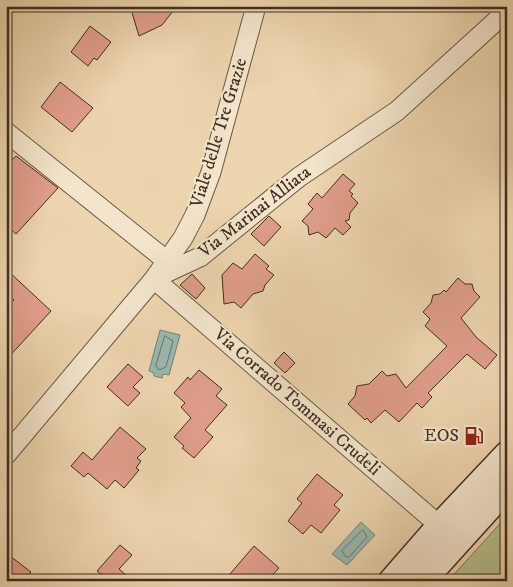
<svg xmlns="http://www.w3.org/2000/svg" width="513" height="587" font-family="'IM FELL DW Pica',serif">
	<rect width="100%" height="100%" fill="#edd5af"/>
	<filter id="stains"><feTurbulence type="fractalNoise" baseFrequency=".004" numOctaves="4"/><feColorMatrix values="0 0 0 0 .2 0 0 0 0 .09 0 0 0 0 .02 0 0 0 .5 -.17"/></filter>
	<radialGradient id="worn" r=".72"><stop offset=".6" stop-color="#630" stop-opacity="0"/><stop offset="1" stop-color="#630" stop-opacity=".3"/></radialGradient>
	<path fill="#b7bd8c" stroke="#7c7656" d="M 507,516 L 507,581 L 448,581 Z"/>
	<path fill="#9ab8b0" stroke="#768177" d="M 160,330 L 180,335 L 169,375 L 163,374 L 162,378 L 154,376 L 154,373 L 149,371 Z
		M 361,522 L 375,535 L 347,565 L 332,554 Z"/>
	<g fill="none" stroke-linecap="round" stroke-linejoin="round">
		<path stroke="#6d7468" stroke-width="1" d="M 165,336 L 173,341 L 166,367 L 159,370 L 156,366 Z
			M 363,530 L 367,537 L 349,557 L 346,557 L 342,551 Z"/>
	</g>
	<path fill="#e09e8b" stroke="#402f21" d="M 130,6 L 177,6 L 162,25 L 139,36 Z
		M 90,26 L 111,42 L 97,60 L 94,58 L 88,66 L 71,52 Z
		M 60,82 L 93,108 L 72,132 L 41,107 Z
		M 16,156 L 58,188 L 16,234 L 6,225 L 6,166 Z
		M 343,174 L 355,184 L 349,191 L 353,194 L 351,196 L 358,203 L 350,213 L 349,220 L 345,221 L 351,227 L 343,235 L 335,228 L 326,238 L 318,232 L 309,235 L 308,226 L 302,221 L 313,209 L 308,204 L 317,193 L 322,198 Z
		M 269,216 L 281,227 L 264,246 L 251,234 Z
		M 255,254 L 269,266 L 266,269 L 274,275 L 265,285 L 263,291 L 253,294 L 241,308 L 234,302 L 224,304 L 222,275 L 233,263 L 242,269 Z
		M 6,269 L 51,311 L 6,360 L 6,308 L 14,300 L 6,294 Z
		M 192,274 L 205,288 L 196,299 L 180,285 Z
		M 458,278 L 465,284 L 472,284 L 474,291 L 480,297 L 461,318 L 476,337 L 497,355 L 485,369 L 467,354 L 428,393 L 432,397 L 422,408 L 417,403 L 399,422 L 385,410 L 371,423 L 367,418 L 365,420 L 348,404 L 355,396 L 357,386 L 369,384 L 382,371 L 387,376 L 396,374 L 406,388 L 447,346 L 425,326 L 430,319 L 423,312 L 431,303 L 433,295 L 440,294 L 444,290 L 446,292 Z
		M 284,352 L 295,363 L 285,373 L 274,363 Z
		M 128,364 L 143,377 L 133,387 L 140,393 L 128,406 L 107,387 Z
		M 199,370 L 222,389 L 216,396 L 227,405 L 205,430 L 213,437 L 194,458 L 182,448 L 184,446 L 174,437 L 191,418 L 181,407 L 185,403 L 174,393 L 188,377 L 190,380 Z
		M 120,427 L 146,449 L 137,458 L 141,461 L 136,468 L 139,470 L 124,488 L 115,480 L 107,489 L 88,473 L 84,477 L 71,466 L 83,452 L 92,460 Z
		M 317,474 L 343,495 L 334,505 L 340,510 L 321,533 L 311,525 L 303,534 L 288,521 L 302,503 L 297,499 Z
		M 120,545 L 132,555 L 119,569 L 133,581 L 109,581 L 97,571 Z
		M 254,546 L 279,568 L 267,581 L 224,581 Z
		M 6,553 L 31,572 L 24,581 L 6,581 Z"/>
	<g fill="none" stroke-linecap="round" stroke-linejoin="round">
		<g stroke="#6b5844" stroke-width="21">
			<path id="street" d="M 6,132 L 167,261
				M 157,277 L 200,257 L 299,177 L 397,111 L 507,11
				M 154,279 L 440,526
				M 6,455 L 154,279 L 183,238 L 195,215 L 211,172 L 256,6"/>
		</g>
		<g stroke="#402f21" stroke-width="29">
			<path id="secondary" d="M 392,581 L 440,526 L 507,455
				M 422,581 L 507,487"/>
		</g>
		<use href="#street" stroke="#f3e4cb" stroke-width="19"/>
		<use href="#secondary" stroke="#f3e4cb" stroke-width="26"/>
	</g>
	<defs>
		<g id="fuel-bare" transform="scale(1.5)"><path d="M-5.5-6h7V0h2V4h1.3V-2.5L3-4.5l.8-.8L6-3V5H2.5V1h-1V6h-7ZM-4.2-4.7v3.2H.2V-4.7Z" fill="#8f2418" stroke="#f3e4cb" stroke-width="2.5" paint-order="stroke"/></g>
	</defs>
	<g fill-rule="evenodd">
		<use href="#fuel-bare" x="474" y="436"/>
	</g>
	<g text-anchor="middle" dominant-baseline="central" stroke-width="4.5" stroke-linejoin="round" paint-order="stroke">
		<g font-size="18" fill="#402f21" stroke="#f3e4cb">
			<text transform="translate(219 133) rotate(-73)">Viale delle Tre Grazie</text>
			<text transform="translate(255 212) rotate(-38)">Via Marinai Alliata</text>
			<text transform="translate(297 402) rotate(41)">Via Corrado Tommasi Crudeli</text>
		</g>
		<g font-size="18" fill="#402f21" stroke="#f3e4cb" text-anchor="end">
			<text x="459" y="436">EOS</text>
		</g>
	</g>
	<rect width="513" height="587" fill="none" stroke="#edd5af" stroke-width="25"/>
	<rect x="8" y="8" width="498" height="572" fill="none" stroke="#402f21" stroke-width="2.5"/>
	<rect x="12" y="12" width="488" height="562" fill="none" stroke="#402f21"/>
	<rect width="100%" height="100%" filter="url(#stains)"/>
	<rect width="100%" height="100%" fill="url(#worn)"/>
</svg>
